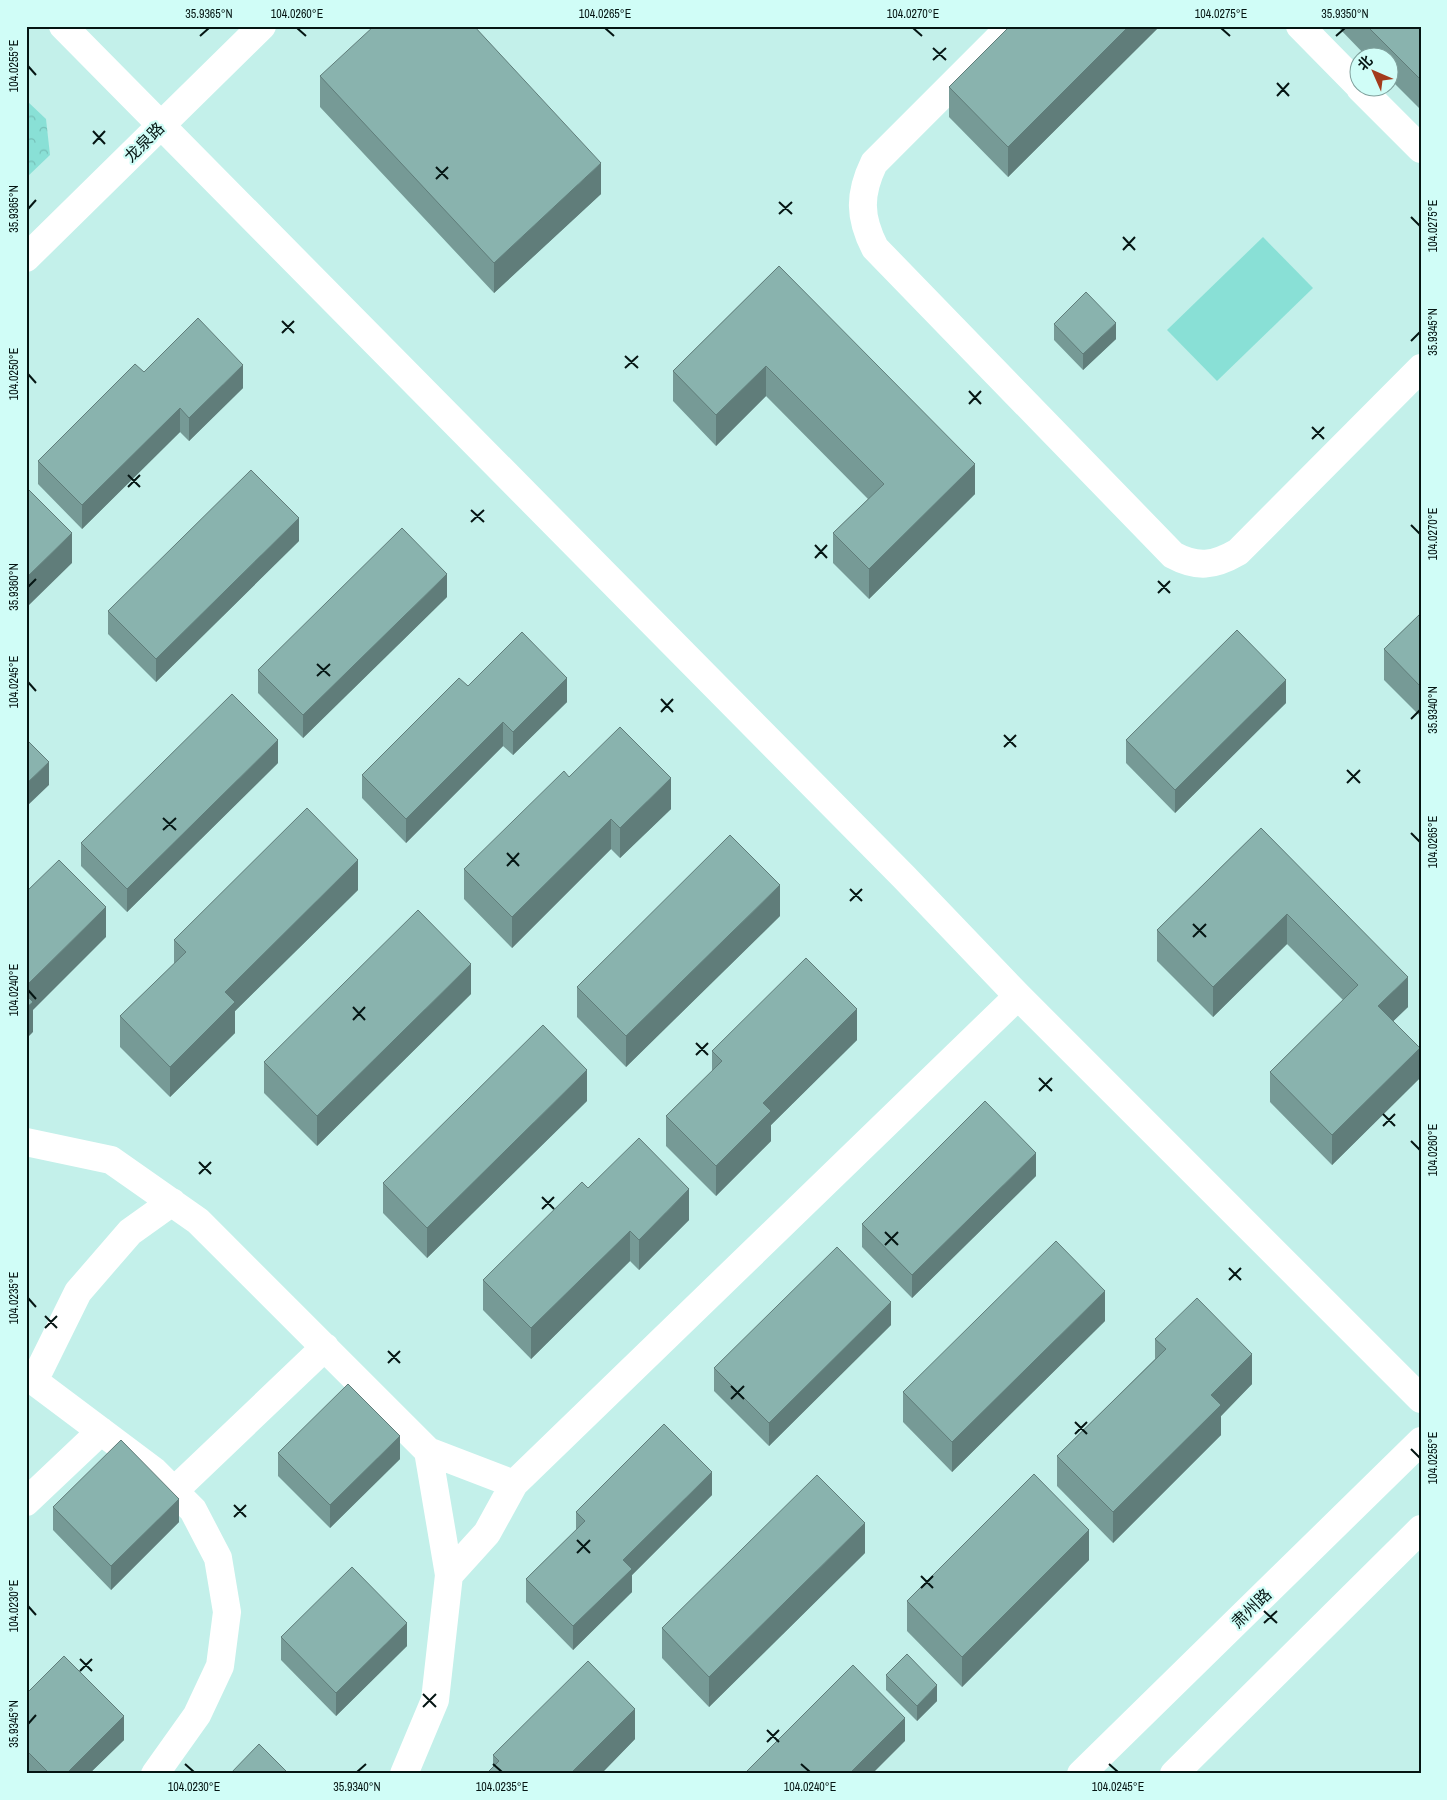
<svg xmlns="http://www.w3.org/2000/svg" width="1447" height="1800" font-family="'Archivo Narrow','Noto Sans SC',sans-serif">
	<defs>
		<pattern id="park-crowns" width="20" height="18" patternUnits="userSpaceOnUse" patternTransform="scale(1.25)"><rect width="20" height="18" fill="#89e0d6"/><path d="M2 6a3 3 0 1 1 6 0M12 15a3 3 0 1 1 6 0" fill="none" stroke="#75bfb7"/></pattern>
	</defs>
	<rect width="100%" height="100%" fill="#c3f0ea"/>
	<path fill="url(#park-crowns)" d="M 26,100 L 46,119 L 50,155 L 26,178 Z"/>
	<path fill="#89e0d6" d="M 1263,237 L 1313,288 L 1217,381 L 1167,330 Z"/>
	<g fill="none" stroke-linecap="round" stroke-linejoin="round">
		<path stroke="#fff" stroke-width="28" d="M 63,26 L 904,877 L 1018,996 L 1421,1399
			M 1011,26 L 874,163 C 859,194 859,217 875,248 L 1173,555 C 1197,568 1214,566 1238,552 L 1421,368
			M 1300,26 L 1360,87
			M 1360,88 L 1421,149
			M 26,258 L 262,26
			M 26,1142 L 111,1160 L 198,1221 L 428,1451 L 514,1484 L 1018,996
			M 26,1377 L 34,1381 L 154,1471 L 193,1510 L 218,1558 L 227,1612 L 220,1666 L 197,1715 L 155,1774
			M 34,1381 L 78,1292 L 130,1232 L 172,1202
			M 174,1491 L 325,1347
			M 26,1502 L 101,1431
			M 449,1575 L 487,1533 L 514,1484
			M 404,1774 L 435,1700 L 449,1575 L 428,1451
			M 1081,1774 L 1421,1441
			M 1174,1774 L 1421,1529"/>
	</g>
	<path fill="#769a96" d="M 1010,26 L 1160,26 L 1008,177 L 949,117 L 949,87 Z
		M 1337,26 L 1421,26 L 1421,110 L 1390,79 L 1390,58 L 1368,58 Z
		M 320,76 L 601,194 L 494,293 L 320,107 Z
		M 779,266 L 975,494 L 869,599 L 833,563 L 833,533 L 868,499 L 766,396 L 716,446 L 673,401 L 673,371 Z
		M 1054,324 L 1116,339 L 1083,370 L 1054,340 Z
		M 144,372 L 243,388 L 189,441 L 180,432 L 82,529 L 38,484 L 38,461 Z
		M 299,541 L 156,682 L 108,634 L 108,611 Z
		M 447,597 L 303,738 L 258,693 L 258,670 Z
		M 1421,613 L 1421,717 L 1384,680 L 1384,649 Z
		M 468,686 L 567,702 L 513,755 L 503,746 L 406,843 L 362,798 L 362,775 Z
		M 1286,703 L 1175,813 L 1126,763 L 1126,740 Z
		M 278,763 L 127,912 L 81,866 L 81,843 Z
		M 569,777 L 671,809 L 620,858 L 611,849 L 512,948 L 464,899 L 464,869 Z
		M 1261,828 L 1408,1007 L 1393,1021 L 1420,1078 L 1332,1165 L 1270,1102 L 1270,1072 L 1343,1000 L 1287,944 L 1213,1017 L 1157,961 L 1157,930 Z
		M 358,890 L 235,1011 L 235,1033 L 170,1097 L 120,1047 L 120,1016 L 174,964 L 174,940 Z
		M 780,916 L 626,1067 L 577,1017 L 577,987 Z
		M 471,994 L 317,1146 L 264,1093 L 264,1062 Z
		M 857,1040 L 771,1125 L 771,1141 L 716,1196 L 666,1146 L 666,1116 L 712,1071 L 712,1051 Z
		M 587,1101 L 427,1258 L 383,1213 L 383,1183 Z
		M 1036,1176 L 912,1298 L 862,1247 L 862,1224 Z
		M 588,1188 L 689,1220 L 639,1270 L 630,1261 L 531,1359 L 483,1310 L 483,1280 Z
		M 1105,1321 L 952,1472 L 903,1422 L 903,1392 Z
		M 891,1325 L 769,1446 L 714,1391 L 714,1368 Z
		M 1155,1339 L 1252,1384 L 1221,1416 L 1221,1435 L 1113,1543 L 1057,1486 L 1057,1456 L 1155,1359 Z
		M 278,1453 L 400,1459 L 330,1528 L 278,1476 Z
		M 712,1495 L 632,1575 L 632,1592 L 573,1650 L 526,1602 L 526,1579 L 576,1530 L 576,1512 Z
		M 53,1507 L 179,1522 L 111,1590 L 53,1530 Z
		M 865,1553 L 709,1707 L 662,1658 L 662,1628 Z
		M 1089,1560 L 962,1687 L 907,1631 L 907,1601 Z
		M 281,1637 L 407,1646 L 336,1716 L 281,1660 Z
		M 886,1675 L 937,1701 L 917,1721 L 886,1690 Z
		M 26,1694 L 124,1740 L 89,1774 L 27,1774 L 26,1773 Z
		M 635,1739 L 601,1774 L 486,1774 L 493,1767 L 493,1755 Z"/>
	<path fill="#607d7a" d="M 1129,26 L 1160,26 L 1008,177 L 1008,147 Z
		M 601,163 L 601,194 L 494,293 L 494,263 Z
		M 1116,323 L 1116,339 L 1083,370 L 1083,354 Z
		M 243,365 L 243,388 L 189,441 L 189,418 Z
		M 766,366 L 766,396 L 716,446 L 716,415 Z
		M 180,408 L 180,432 L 82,529 L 82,505 Z
		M 975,464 L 975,494 L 869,599 L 869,569 Z
		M 299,518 L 299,541 L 156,682 L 156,659 Z
		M 72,533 L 72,563 L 26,608 L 26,578 Z
		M 447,574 L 447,597 L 303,738 L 303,715 Z
		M 567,678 L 567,702 L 513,755 L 513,732 Z
		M 1286,680 L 1286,703 L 1175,813 L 1175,790 Z
		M 503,722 L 503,746 L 406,843 L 406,819 Z
		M 278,740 L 278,763 L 127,912 L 127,889 Z
		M 49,762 L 49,785 L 26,807 L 26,784 Z
		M 671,778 L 671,809 L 620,858 L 620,828 Z
		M 611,819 L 611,849 L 512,948 L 512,917 Z
		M 358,860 L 358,890 L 235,1011 L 235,1033 L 170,1097 L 170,1067 L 225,992 Z
		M 780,885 L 780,916 L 626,1067 L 626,1036 Z
		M 106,907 L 106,937 L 33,1010 L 33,1032 L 26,1039 L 26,986 Z
		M 1287,914 L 1287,944 L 1213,1017 L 1213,987 Z
		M 471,964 L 471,994 L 317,1146 L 317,1116 Z
		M 1408,977 L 1408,1007 L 1378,1036 L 1378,1006 Z
		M 857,1009 L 857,1040 L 771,1125 L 771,1141 L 716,1196 L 716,1166 L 763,1103 Z
		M 1420,1048 L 1420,1078 L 1332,1165 L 1332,1135 Z
		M 587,1070 L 587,1101 L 427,1258 L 427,1228 Z
		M 1036,1153 L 1036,1176 L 912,1298 L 912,1275 Z
		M 689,1189 L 689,1220 L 639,1270 L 639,1240 Z
		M 630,1231 L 630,1261 L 531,1359 L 531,1328 Z
		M 1105,1291 L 1105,1321 L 952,1472 L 952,1442 Z
		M 891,1302 L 891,1325 L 769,1446 L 769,1423 Z
		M 1252,1354 L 1252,1384 L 1221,1416 L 1221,1435 L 1113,1543 L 1113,1512 L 1211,1395 Z
		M 400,1436 L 400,1459 L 330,1528 L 330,1505 Z
		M 712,1472 L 712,1495 L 632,1575 L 632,1592 L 573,1650 L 573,1626 L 623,1560 Z
		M 179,1499 L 179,1522 L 111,1590 L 111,1566 Z
		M 865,1523 L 865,1553 L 709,1707 L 709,1677 Z
		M 1089,1530 L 1089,1560 L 962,1687 L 962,1657 Z
		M 407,1623 L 407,1646 L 336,1716 L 336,1693 Z
		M 937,1685 L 937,1701 L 917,1721 L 917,1706 Z
		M 635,1709 L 635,1739 L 601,1774 L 570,1774 Z
		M 124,1716 L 124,1740 L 89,1774 L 66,1774 Z
		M 905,1718 L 905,1741 L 872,1774 L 849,1774 Z"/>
	<path fill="#89b3ae" stroke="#607d7a" d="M 374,26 L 474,26 L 601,163 L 494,263 L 320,76 Z
		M 1010,26 L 1129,26 L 1008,147 L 949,87 Z
		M 1367,26 L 1421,26 L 1421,80 Z
		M 779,266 L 975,464 L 869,569 L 833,533 L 884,484 L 766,366 L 716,415 L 673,371 Z
		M 1086,292 L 1116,323 L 1083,354 L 1054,324 Z
		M 198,318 L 243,365 L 189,418 L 180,408 L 82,505 L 38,461 L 135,364 L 144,372 Z
		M 251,470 L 299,518 L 156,659 L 108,611 Z
		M 26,487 L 72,533 L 26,578 Z
		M 402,528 L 447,574 L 303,715 L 258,670 Z
		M 1421,613 L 1421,687 L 1384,649 Z
		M 1237,630 L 1286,680 L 1175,790 L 1126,740 Z
		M 522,632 L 567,678 L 513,732 L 503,722 L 406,819 L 362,775 L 459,678 L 468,686 Z
		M 232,694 L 278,740 L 127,889 L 81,843 Z
		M 620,727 L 671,778 L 620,828 L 611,819 L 512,917 L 464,869 L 564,771 L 569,777 Z
		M 26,739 L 49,762 L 26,784 Z
		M 307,808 L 358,860 L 225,992 L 235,1002 L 170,1067 L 120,1016 L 186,952 L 174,940 Z
		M 1261,828 L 1408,977 L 1378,1006 L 1420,1048 L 1332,1135 L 1270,1072 L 1358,985 L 1287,914 L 1213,987 L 1157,930 Z
		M 730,835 L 780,885 L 626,1036 L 577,987 Z
		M 59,860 L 106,907 L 26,986 L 26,892 Z
		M 418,910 L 471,964 L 317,1116 L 264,1062 Z
		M 806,958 L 857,1009 L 763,1103 L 771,1111 L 716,1166 L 666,1116 L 722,1061 L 712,1051 Z
		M 26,995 L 33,1002 L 26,1008 Z
		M 543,1025 L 587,1070 L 427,1228 L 383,1183 Z
		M 985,1101 L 1036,1153 L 912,1275 L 862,1224 Z
		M 639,1138 L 689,1189 L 639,1240 L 630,1231 L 531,1328 L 483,1280 L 582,1182 L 588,1188 Z
		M 1056,1241 L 1105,1291 L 952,1442 L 903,1392 Z
		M 837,1247 L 891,1302 L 769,1423 L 714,1368 Z
		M 1197,1298 L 1252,1354 L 1211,1395 L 1221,1405 L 1113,1512 L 1057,1456 L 1166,1349 L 1155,1339 Z
		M 348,1384 L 400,1436 L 330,1505 L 278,1453 Z
		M 664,1424 L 712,1472 L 623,1560 L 632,1569 L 573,1626 L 526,1579 L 585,1521 L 576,1512 Z
		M 121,1440 L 179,1499 L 111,1566 L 53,1507 Z
		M 1034,1474 L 1089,1530 L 962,1657 L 907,1601 Z
		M 817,1475 L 865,1523 L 709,1677 L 662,1628 Z
		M 352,1567 L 407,1623 L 336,1693 L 281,1637 Z
		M 907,1654 L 937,1685 L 917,1706 L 886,1675 Z
		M 64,1656 L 124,1716 L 66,1774 L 50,1774 L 26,1750 L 26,1694 Z
		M 588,1661 L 635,1709 L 570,1774 L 486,1774 L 499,1761 L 493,1755 Z
		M 853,1665 L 905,1718 L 849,1774 L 744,1774 Z
		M 259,1744 L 289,1774 L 230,1774 Z"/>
	<path fill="none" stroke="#051513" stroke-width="2" d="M 297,28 L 306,36M 605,28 L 614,36M 913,28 L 922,36M 1221,28 L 1230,36M 200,36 L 209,28M 1336,36 L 1345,28M 933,48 L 946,60M 933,60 L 946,48M 28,66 L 36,75M 1277,83 L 1289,96M 1277,96 L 1289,83M 93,131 L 105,144M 93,144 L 105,131M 436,167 L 448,179M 436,179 L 448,167M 779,202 L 792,214M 28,209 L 36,200M 779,214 L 792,202M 1411,217 L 1420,226M 1123,237 L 1135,250M 1123,250 L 1135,237M 282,321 L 294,333M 282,333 L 294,321M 1411,341 L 1420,332M 625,356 L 638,368M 625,368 L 638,356M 28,374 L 36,383M 969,391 L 981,404M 969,404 L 981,391M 1312,427 L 1324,439M 1312,439 L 1324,427M 128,475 L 140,487M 128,487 L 140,475M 471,510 L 484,522M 471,522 L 484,510M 1411,525 L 1420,534M 815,545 L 827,558M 815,558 L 827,545M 1158,581 L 1170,593M 28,587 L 36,579M 1158,593 L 1170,581M 317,664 L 330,676M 317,676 L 330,664M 28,682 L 36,691M 661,699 L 673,712M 661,712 L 673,699M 1411,719 L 1420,710M 1004,735 L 1016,747M 1004,747 L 1016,735M 1347,770 L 1360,783M 1347,783 L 1360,770M 163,818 L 176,830M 163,830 L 176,818M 1411,833 L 1420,842M 507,853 L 519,866M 507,866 L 519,853M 850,889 L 862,901M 850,901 L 862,889M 1193,924 L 1206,937M 1193,937 L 1206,924M 28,990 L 36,999M 353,1007 L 365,1020M 353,1020 L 365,1007M 696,1043 L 708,1055M 696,1055 L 708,1043M 1039,1078 L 1052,1091M 1039,1091 L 1052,1078M 1383,1114 L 1395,1126M 1383,1126 L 1395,1114M 1411,1141 L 1420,1150M 199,1162 L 211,1174M 199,1174 L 211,1162M 542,1197 L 554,1209M 542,1209 L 554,1197M 885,1232 L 898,1245M 885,1245 L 898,1232M 1229,1268 L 1241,1280M 1229,1280 L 1241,1268M 28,1298 L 36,1307M 45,1316 L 57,1328M 45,1328 L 57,1316M 388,1351 L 400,1363M 388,1363 L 400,1351M 731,1386 L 744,1399M 731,1399 L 744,1386M 1075,1422 L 1087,1434M 1075,1434 L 1087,1422M 1411,1449 L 1420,1458M 234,1505 L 246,1517M 234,1517 L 246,1505M 577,1540 L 590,1553M 577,1553 L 590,1540M 921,1576 L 933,1588M 921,1588 L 933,1576M 28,1606 L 36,1615M 1264,1611 L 1277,1623M 1264,1623 L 1277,1611M 80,1659 L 92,1671M 80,1671 L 92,1659M 423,1694 L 436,1707M 423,1707 L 436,1694M 28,1724 L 36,1715M 767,1730 L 779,1742M 767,1742 L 779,1730M 185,1764 L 194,1772M 493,1764 L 502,1772M 801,1764 L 810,1772M 1109,1764 L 1118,1772M 357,1772 L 366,1764"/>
	<g text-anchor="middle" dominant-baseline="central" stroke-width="4.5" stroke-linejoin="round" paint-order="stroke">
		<g font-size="16" fill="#051513" stroke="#d0fdf7">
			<text transform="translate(144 142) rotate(-45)">龙泉路</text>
			<text transform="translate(1251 1608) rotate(-44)">肃州路</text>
		</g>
	</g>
	<rect width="1447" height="1800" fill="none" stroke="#d0fdf7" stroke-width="55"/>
	<g transform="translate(1374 72) rotate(315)"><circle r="24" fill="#d0fdf7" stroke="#7fa09c"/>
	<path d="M0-4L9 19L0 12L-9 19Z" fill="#a33b1c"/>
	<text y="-8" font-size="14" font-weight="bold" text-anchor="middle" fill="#051513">北</text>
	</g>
	<rect x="28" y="28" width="1392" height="1744" fill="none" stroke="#051513" stroke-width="2"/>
	<g font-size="12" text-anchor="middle" fill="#051513">
		<text x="209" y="18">35.9365°N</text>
		<text x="297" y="18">104.0260°E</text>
		<text x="605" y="18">104.0265°E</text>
		<text x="913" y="18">104.0270°E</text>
		<text x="1221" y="18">104.0275°E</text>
		<text x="1345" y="18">35.9350°N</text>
		<text transform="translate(14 66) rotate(-90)" y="4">104.0255°E</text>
		<text transform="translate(14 209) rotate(-90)" y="4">35.9365°N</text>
		<text transform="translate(1433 226) rotate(-90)" y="4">104.0275°E</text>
		<text transform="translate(1433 332) rotate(-90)" y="4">35.9345°N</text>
		<text transform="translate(14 374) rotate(-90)" y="4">104.0250°E</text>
		<text transform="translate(1433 534) rotate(-90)" y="4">104.0270°E</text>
		<text transform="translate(14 587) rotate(-90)" y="4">35.9360°N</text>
		<text transform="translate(14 682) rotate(-90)" y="4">104.0245°E</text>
		<text transform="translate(1433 710) rotate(-90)" y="4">35.9340°N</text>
		<text transform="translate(1433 842) rotate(-90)" y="4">104.0265°E</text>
		<text transform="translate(14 990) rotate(-90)" y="4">104.0240°E</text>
		<text transform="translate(1433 1150) rotate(-90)" y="4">104.0260°E</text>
		<text transform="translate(14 1298) rotate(-90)" y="4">104.0235°E</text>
		<text transform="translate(1433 1458) rotate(-90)" y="4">104.0255°E</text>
		<text transform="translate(14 1606) rotate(-90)" y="4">104.0230°E</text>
		<text transform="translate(14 1724) rotate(-90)" y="4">35.9345°N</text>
		<text x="194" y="1791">104.0230°E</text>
		<text x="357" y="1791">35.9340°N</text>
		<text x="502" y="1791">104.0235°E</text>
		<text x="810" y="1791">104.0240°E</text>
		<text x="1118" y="1791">104.0245°E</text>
	</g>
</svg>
